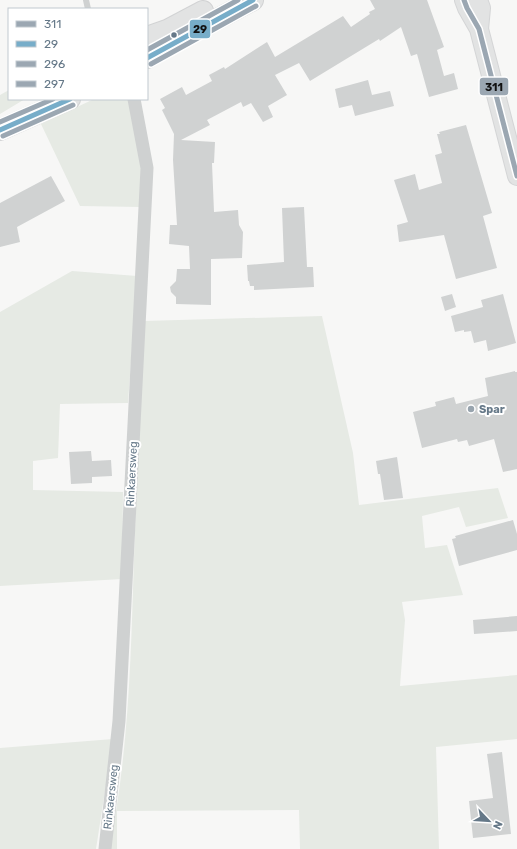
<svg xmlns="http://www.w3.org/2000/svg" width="517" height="849" font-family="Rubik,sans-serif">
	<rect width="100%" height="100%" fill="#f7f7f6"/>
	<path fill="#e6eae4" d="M 9,90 L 9,99 L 25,99 L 0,114 L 0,95 Z
		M 94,99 L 129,99 L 141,165 L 140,207 L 80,206 L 41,124 Z
		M 72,271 L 137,276 L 128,403 L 60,404 L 58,458 L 33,461 L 33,490 L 123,492 L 122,579 L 0,586 L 0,312 Z
		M 322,316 L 353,453 L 359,505 L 498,488 L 508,518 L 466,527 L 459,507 L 422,516 L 425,548 L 447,545 L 463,595 L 402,602 L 405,620 L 400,686 L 517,675 L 517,739 L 436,747 L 439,849 L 300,849 L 299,810 L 117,811 L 117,849 L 109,849 C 129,753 131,655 134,557 C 137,478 141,399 144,321 Z
		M 113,739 L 96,849 L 0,849 L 0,748 Z"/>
	<path fill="#d0d2d2" d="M 370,0 L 427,0 L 444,47 L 437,50 L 444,76 L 454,73 L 458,89 L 429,97 L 417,54 L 411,56 L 401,27 L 380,41 L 379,39 L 310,81 L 299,63 L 275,75 L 287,95 L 268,106 L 273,117 L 263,122 L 251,103 L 243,107 L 241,102 L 207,120 L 210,125 L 181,140 L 215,142 L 214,163 L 212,163 L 214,212 L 238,210 L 239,225 L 243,232 L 242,258 L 211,259 L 211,305 L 176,304 L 176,297 L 171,292 L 170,287 L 176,281 L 177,269 L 190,269 L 189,246 L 169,244 L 170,225 L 177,225 L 173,160 L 174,134 L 162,110 L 165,108 L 160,99 L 182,87 L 186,95 L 212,81 L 209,75 L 224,67 L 225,69 L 267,42 L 275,57 L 343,16 L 351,27 L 370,14 L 369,12 L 375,9 Z
		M 368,80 L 372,95 L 390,91 L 394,106 L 355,116 L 352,105 L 339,108 L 335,89 Z
		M 466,125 L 492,213 L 483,216 L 497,268 L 456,279 L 444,235 L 399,242 L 397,225 L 408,222 L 394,180 L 415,174 L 419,190 L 442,183 L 435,155 L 442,153 L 437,134 L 440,134 L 439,132 Z
		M 51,176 L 65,201 L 17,227 L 20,242 L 0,247 L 0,203 Z
		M 304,207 L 307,267 L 313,267 L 314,287 L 254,290 L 254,286 L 250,286 L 249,281 L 248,281 L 247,265 L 284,262 L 282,208 Z
		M 452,294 L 456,307 L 445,311 L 441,297 Z
		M 503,294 L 516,343 L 488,351 L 486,340 L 474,343 L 471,331 L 464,332 L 464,330 L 455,332 L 451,316 L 483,307 L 481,300 Z
		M 515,371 L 515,372 L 517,372 L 517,469 L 503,472 L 494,439 L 469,446 L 467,440 L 458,442 L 457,439 L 422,448 L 413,412 L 436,406 L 435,402 L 454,397 L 456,404 L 488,396 L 485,378 Z
		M 91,451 L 92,461 L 111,460 L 112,476 L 92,477 L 92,483 L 71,484 L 69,452 Z
		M 397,457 L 403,498 L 384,500 L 380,474 L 378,474 L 376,461 Z
		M 513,520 L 517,534 L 517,550 L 459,566 L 452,539 L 456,538 L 455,536 Z
		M 517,616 L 517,631 L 474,634 L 473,620 Z
		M 502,752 L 511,834 L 473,838 L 469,801 L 493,798 L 487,754 Z"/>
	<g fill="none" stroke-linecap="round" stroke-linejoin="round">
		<g stroke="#d4d5d6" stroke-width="20">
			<path id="secondary" d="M 464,0 L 467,8 L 479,29 L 517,176
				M 478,0 L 481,8 L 479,29"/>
		</g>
		<g stroke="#d2d3d4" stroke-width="22">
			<path id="primary" d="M 147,37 L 167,30 L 203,11
				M 147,58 L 171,44 L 253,0
				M 0,130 L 70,99"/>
		</g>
		<path stroke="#cfd1d1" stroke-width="6" d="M 86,0 L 88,9"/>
		<path stroke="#cfd1d1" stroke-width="13" d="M 105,849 L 119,721 L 147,168 L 134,99"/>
		<use href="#secondary" stroke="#e2e3e3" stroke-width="18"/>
		<use href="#primary" stroke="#e2e3e3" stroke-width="20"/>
		<g stroke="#fff" stroke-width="8">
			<path id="bus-1" d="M 464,0 L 467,8 L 479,29 L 517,176"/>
		</g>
		<g stroke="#fff" stroke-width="8">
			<path id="bus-2" d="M 147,58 L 253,0
				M 0,130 L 70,99"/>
		</g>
		<g stroke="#fff" stroke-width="8">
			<path id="bus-3" d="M 151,64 L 256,6
				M 3,136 L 73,105"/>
		</g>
		<g stroke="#fff" stroke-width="8">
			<path id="bus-4" d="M 147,50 L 238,0
				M 0,122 L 53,99"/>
		</g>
		<use href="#bus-1" stroke="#9ba7b2" stroke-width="5"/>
		<use href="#bus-2" stroke="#77adc9" stroke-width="5"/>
		<use href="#bus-3" stroke="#9ba7b2" stroke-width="5"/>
		<use href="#bus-4" stroke="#9ba7b2" stroke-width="5"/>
	</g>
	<circle fill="#657888" stroke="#fff" stroke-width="1.5" cx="174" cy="35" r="3.5"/>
	<circle fill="#98a4ae" stroke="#fff" stroke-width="1.5" cx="471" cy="409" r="4"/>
	<g text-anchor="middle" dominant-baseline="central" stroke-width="4" stroke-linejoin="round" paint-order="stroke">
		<g font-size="11" font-weight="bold" fill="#657888" stroke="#fff" text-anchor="start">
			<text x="479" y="409">Spar</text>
		</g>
		<g font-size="11" fill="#657888" stroke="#fff">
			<text transform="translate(132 474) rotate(-87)">Rinkaersweg</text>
			<text transform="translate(111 797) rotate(-84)">Rinkaersweg</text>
		</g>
	</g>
	<g stroke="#fff" stroke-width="1.5">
		<rect x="189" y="19" width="22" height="20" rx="4" fill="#77adc9"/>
		<rect x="479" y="77" width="30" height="19" rx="4" fill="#9ba7b2"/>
	</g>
	<g font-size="11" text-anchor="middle" font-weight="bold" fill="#111">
		<text x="200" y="33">29</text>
		<text x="494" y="91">311</text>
	</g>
	<rect x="8" y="8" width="140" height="92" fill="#ffffff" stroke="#c1c9cf"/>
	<rect x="16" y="21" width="20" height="6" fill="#9ba7b2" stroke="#c1c9cf"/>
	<text x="44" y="28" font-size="12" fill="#657888">311</text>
	<rect x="16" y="41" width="20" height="6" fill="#77adc9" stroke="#c1c9cf"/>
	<text x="44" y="48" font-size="12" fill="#657888">29</text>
	<rect x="16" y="61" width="20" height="6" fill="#9ba7b2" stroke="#c1c9cf"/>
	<text x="44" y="68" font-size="12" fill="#657888">296</text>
	<rect x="16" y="81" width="20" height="6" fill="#9ba7b2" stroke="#c1c9cf"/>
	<text x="44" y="88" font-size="12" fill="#657888">297</text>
	<g transform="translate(489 821) rotate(115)" stroke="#ffffff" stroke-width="3" paint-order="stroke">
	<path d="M0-3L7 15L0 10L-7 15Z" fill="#657888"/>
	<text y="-6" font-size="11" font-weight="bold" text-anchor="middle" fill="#657888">N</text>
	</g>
</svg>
